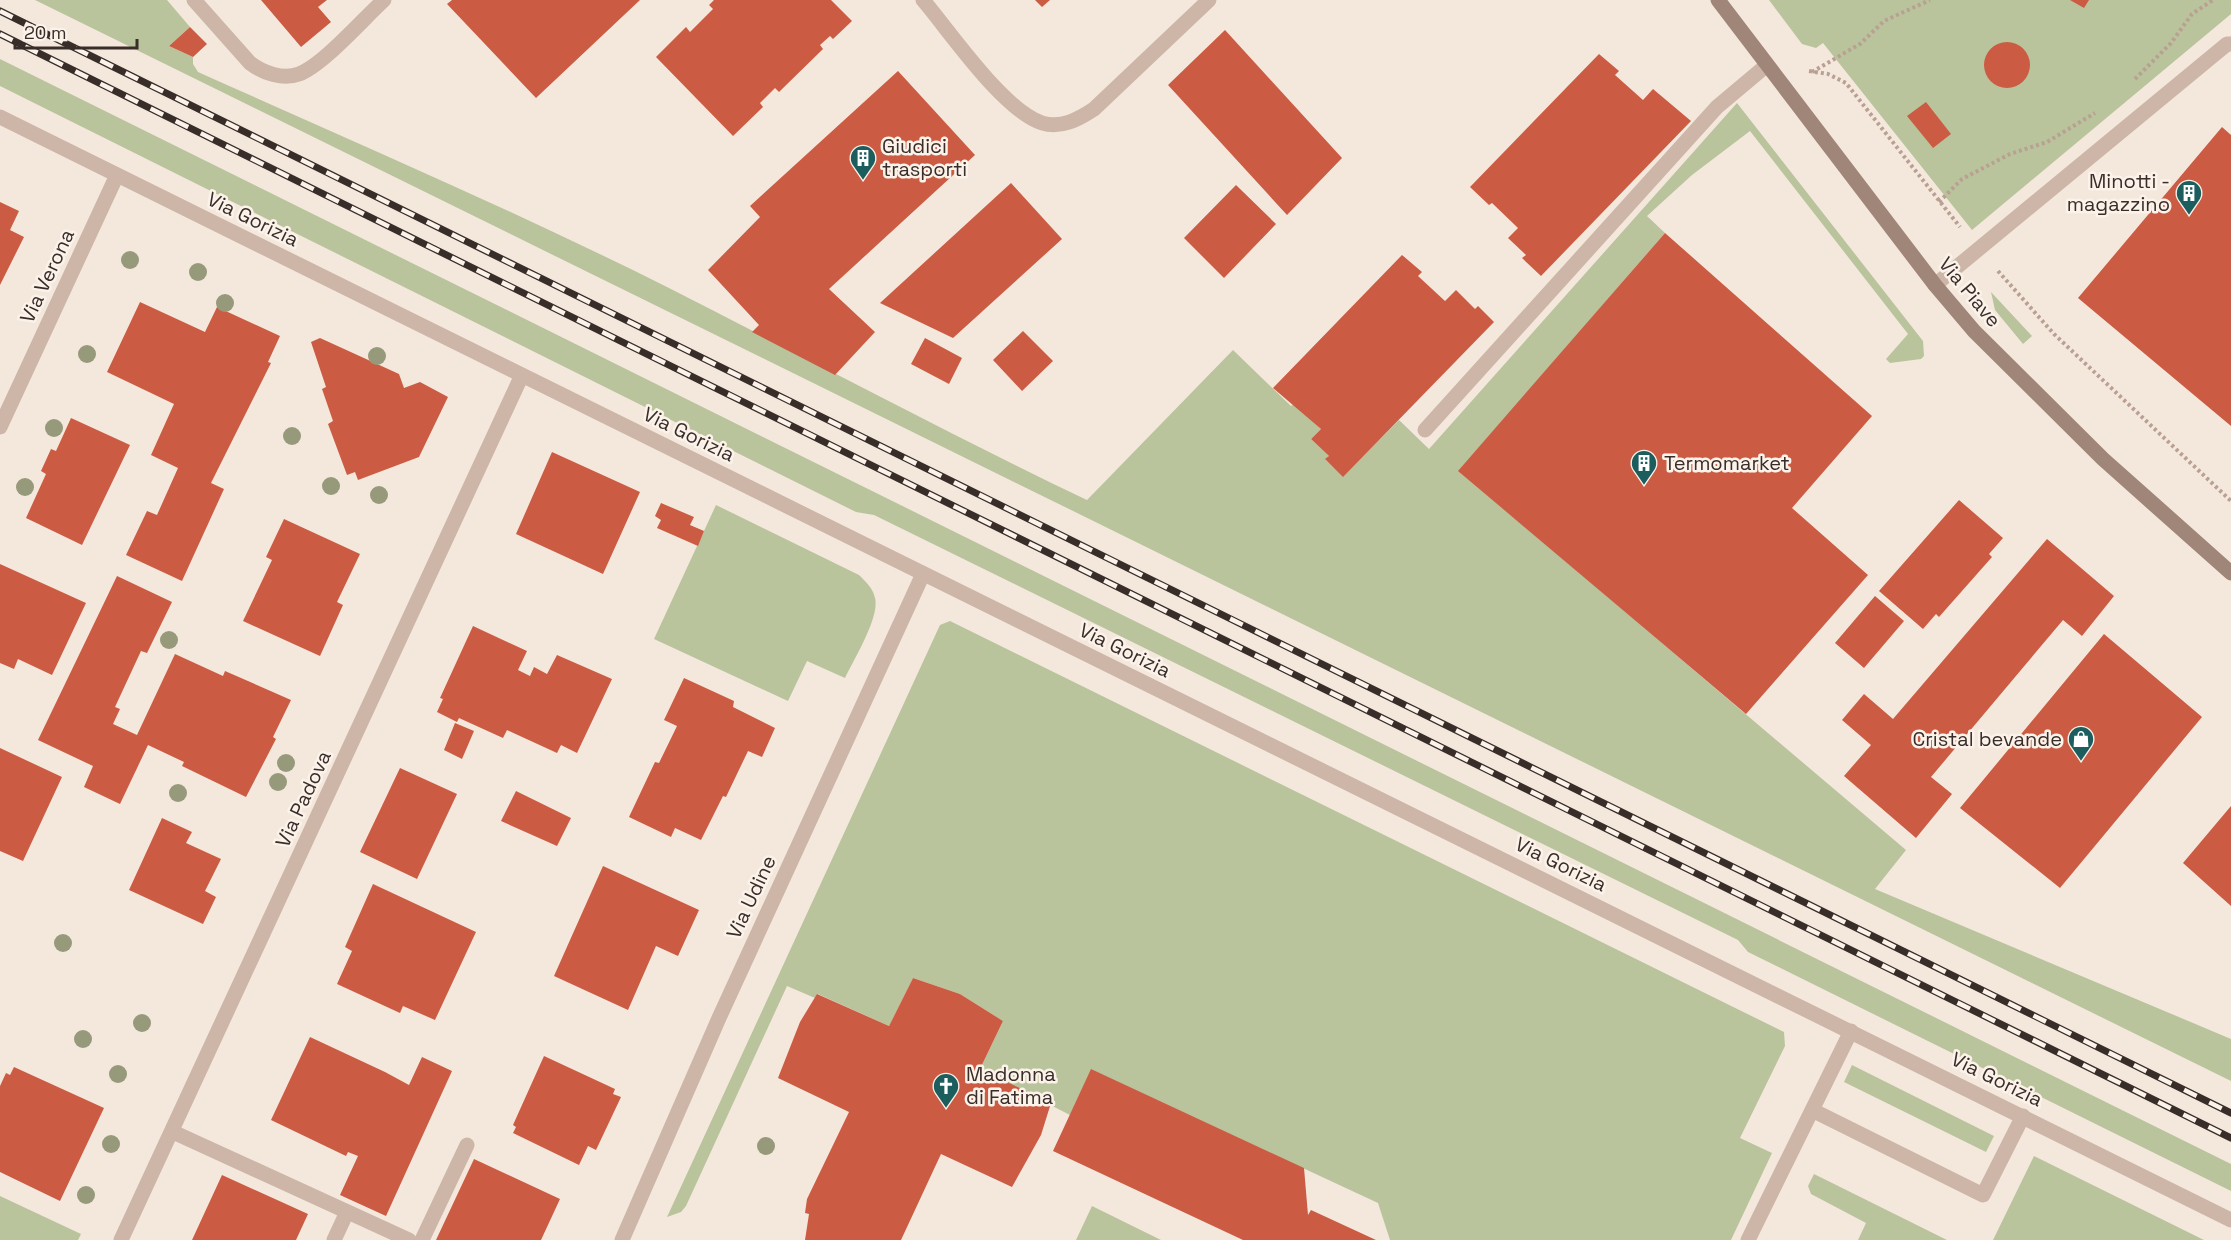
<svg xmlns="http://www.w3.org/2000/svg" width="2231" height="1240" font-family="'Space Grotesk',sans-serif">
	<rect width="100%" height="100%" fill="#f4e8dd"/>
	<path fill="#b9c49c" d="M 35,0 L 167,0 L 190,27 L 169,46 L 193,57 L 193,64 L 198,72 C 355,142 513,210 667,287 C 807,358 945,432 1087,500 L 1233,350 L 1291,406 L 1294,404 L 1321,429 L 1311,439 L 1329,456 L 1326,460 L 1343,476 L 1399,420 L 1429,449 L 1737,103 L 1923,341 L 1924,356 L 1921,359 L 1890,363 L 1886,359 L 1908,334 L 1750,131 L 1692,175 L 1647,216 L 1665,233 L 1459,471 L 1906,850 L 1875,889 L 2231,1039 L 2231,1081 Z
		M 1769,0 L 2231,0 L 2231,14 L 1972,230 L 1823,43 L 1816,48 L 1802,44 Z
		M 0,59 L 2231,1164 L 2231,1191 L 1748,952 L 1738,940 L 874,515 L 856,512 L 0,86 Z
		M 1991,292 L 2032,336 L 2023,344 L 1995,310 Z
		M 716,505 L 859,575 C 866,582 873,588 875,598 C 880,617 854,659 845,678 L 807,661 L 788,701 L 654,639 Z
		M 950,621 L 1784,1032 L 1785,1046 L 1740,1138 L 1772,1153 L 1731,1240 L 1390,1240 L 1378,1203 L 1092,1070 L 1070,1115 L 980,1069 L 1003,1021 L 960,994 L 913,978 L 889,1026 L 818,994 L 815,998 L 787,986 L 686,1206 L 681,1212 L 667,1217 L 940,625 Z
		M 1852,1065 L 1994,1136 L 1986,1152 L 1844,1082 Z
		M 2034,1156 L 2204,1240 L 1993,1240 Z
		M 1814,1174 L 1947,1240 L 1858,1240 L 1866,1223 L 1811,1194 L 1808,1186 Z
		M 0,1196 L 81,1234 L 78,1240 L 0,1240 Z
		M 1092,1206 L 1161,1240 L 1076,1240 Z"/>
	<path fill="#cc5b43" d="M 261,0 L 327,0 L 318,7 L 331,22 L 301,47 Z
		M 452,0 L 640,0 L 536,98 L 447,4 Z
		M 714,0 L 831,0 L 852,21 L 833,39 L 830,36 L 820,45 L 823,49 L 779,92 L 775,88 L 760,103 L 763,107 L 733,136 L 656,57 L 686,27 L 690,32 L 713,9 L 709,5 Z
		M 1035,0 L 1050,0 L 1042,7 Z
		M 2070,0 L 2089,0 L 2084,8 Z
		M 190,27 L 207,44 L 193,57 L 169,46 Z
		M 1225,30 L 1342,158 L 1287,215 L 1168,85 Z
		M1984 65a23 23 0 1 1 46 0a23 23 0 1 1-46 0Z
		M 1599,54 L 1619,71 L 1615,75 L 1643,100 L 1653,89 L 1691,121 L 1541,276 L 1522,258 L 1526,255 L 1508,238 L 1518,228 L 1492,203 L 1489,205 L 1470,187 Z
		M 898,71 L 975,155 L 829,289 L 875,332 L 835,375 L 752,332 L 759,325 L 708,270 L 760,217 L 750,206 Z
		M 1926,102 L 1951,134 L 1933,148 L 1907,116 Z
		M 2222,127 L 2231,135 L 2231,426 L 2078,298 Z
		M 1011,183 L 1062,239 L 953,338 L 880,303 Z
		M 1236,185 L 1276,224 L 1224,278 L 1184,238 Z
		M 0,202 L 19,211 L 10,230 L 24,237 L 0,285 Z
		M 1665,233 L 1872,416 L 1792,508 L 1868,575 L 1746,714 L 1458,471 Z
		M 1402,255 L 1422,272 L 1418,276 L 1445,301 L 1456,290 L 1475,309 L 1478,306 L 1494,322 L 1343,477 L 1325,459 L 1329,456 L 1311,439 L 1321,429 L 1273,388 Z
		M 140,302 L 205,332 L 217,307 L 280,336 L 268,362 L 271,363 L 211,483 L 224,489 L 182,581 L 126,555 L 147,511 L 157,515 L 178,468 L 151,455 L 174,404 L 107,372 Z
		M 1023,331 L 1053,361 L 1022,391 L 993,360 Z
		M 320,338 L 399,374 L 404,388 L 420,382 L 448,397 L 419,457 L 358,480 L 355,472 L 347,475 L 328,424 L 333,421 L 322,389 L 326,387 L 311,342 Z
		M 925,338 L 962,358 L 949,384 L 911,364 Z
		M 71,418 L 130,445 L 82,545 L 26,518 L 46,474 L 41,471 L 51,449 L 56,451 Z
		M 552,452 L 640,492 L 603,574 L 516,534 Z
		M 1959,500 L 2003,538 L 1989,554 L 1992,557 L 1939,617 L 1936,614 L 1923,629 L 1879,591 Z
		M 661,503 L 694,517 L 690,525 L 704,531 L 698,546 L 657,528 L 661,520 L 655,516 Z
		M 284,519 L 360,554 L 337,602 L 343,605 L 320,656 L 243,621 L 272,560 L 266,557 Z
		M 2047,539 L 2114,596 L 2082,636 L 2063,620 L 1931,777 L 1952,794 L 1916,838 L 1844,776 L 1871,745 L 1842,720 L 1864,694 L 1893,719 Z
		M 0,564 L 86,603 L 52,675 L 18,659 L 14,669 L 0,663 Z
		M 117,576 L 172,602 L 147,653 L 141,651 L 115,707 L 120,709 L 113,724 L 137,735 L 175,654 L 223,676 L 225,671 L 291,700 L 273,737 L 276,739 L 246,797 L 182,766 L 184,762 L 148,745 L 120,804 L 84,787 L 93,766 L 38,740 Z
		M 1875,596 L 1904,621 L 1864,668 L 1835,643 Z
		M 473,626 L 527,651 L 518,670 L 530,676 L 534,667 L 547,674 L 557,655 L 612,679 L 577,753 L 561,745 L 557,753 L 507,730 L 503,738 L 459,718 L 457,722 L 437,712 L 443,699 L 440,698 Z
		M 2104,634 L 2202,717 L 2060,888 L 1960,808 Z
		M 684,678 L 734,701 L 733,707 L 775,728 L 762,757 L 748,751 L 726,797 L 723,796 L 701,840 L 675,828 L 671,837 L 629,817 L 655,762 L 659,763 L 677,726 L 664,720 Z
		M 455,723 L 474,731 L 462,759 L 444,750 Z
		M 0,748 L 62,777 L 23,861 L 0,851 Z
		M 400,768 L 457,794 L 417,879 L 360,852 Z
		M 516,791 L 571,818 L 557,846 L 501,821 Z
		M 2231,806 L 2231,906 L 2183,863 Z
		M 162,818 L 192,832 L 186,843 L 221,859 L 205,891 L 216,897 L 203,924 L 129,890 Z
		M 603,866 L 699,910 L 678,956 L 656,946 L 628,1010 L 554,976 Z
		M 373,884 L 476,932 L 435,1020 L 403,1006 L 400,1013 L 337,984 L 352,951 L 345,947 Z
		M 913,978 L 960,994 L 1003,1021 L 980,1069 L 1051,1103 L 1041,1135 L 1012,1187 L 941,1154 L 901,1240 L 805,1240 L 809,1214 L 805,1213 L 807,1199 L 849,1112 L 778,1078 L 800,1022 L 817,994 L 889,1026 Z
		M 310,1037 L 385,1072 L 409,1085 L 422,1057 L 452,1071 L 386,1216 L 340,1195 L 358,1156 L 348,1152 L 346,1156 L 271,1120 Z
		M 544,1056 L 615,1089 L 613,1094 L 621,1097 L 596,1150 L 588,1146 L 579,1165 L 513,1133 L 516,1127 L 513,1125 Z
		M 14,1067 L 104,1108 L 60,1201 L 0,1172 L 0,1086 L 6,1073 L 10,1075 Z
		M 1091,1069 L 1304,1168 L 1308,1215 L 1311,1210 L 1376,1240 L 1243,1240 L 1053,1151 Z
		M 474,1159 L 560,1199 L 541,1240 L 436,1240 Z
		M 222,1175 L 308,1214 L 296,1240 L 192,1240 Z"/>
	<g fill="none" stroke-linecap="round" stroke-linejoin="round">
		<path stroke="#b9a092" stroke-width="4" stroke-dasharray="3 3" stroke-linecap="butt" d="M 1809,71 L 1828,74 L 1846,83 L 1960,227
			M 1812,72 L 1860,44 L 1884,21 L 1930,0
			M 2135,79 L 2171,43 L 2192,14 L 2213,0
			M 1939,202 L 1962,179 L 2010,154 L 2047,142 L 2095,113
			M 1998,271 L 2054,334 L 2231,501"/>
		<path stroke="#cdb6a8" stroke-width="15" d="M 194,0 L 250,63 C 263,73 283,80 299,74 C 323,65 363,19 384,0
			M 1425,430 L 1717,107 L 1767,65
			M 1812,1110 L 1983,1195 L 2023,1116
			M 173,1132 L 409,1240
			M 334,1240 L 347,1212
			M 422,1240 L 467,1145
			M 1748,1240 L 1851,1031"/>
		<path stroke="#cdb6a8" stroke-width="15" d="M 923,0 C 951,33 1003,110 1042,123 C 1061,129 1079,119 1094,109 L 1209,0
			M 0,117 L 2231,1220
			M 1935,285 L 2227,44 L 2231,44
			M 0,427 L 117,175
			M 121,1240 L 522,375
			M 622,1240 L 719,1018 L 923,574"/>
		<path stroke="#a08579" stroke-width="15" d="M 1718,0 L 1935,285 L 1974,331 L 2103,459 L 2231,573"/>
		<g stroke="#392d29" stroke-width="7">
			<path id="rail" d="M 0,11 L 2231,1113
				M 0,34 L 2231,1138"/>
		</g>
		<use href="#rail" stroke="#fbf2ea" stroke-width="4.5" stroke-dasharray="14" stroke-linecap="butt"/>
	</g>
	<g fill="#97997b">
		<circle cx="130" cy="260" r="9"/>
		<circle cx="198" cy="272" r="9"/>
		<circle cx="225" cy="303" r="9"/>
		<circle cx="87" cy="354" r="9"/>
		<circle cx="377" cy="356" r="9"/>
		<circle cx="54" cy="428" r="9"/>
		<circle cx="292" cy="436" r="9"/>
		<circle cx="331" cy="486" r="9"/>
		<circle cx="25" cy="487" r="9"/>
		<circle cx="379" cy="495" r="9"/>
		<circle cx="169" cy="640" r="9"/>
		<circle cx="286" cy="763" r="9"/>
		<circle cx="278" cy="782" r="9"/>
		<circle cx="178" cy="793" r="9"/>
		<circle cx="63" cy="943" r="9"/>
		<circle cx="142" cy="1023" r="9"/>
		<circle cx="83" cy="1039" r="9"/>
		<circle cx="118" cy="1074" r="9"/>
		<circle cx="111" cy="1144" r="9"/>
		<circle cx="766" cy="1146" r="9"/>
		<circle cx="86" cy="1195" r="9"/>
	</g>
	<defs>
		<g id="building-pin" transform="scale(1.35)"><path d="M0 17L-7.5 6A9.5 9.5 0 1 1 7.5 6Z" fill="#1c5d5d" stroke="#fbf2ea"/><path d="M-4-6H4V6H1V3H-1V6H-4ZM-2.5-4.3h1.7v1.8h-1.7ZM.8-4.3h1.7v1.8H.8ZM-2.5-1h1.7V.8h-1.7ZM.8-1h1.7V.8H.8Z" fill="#fff"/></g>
		<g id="shop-pin" transform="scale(1.35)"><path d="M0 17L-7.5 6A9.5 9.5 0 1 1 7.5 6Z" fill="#1c5d5d" stroke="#fbf2ea"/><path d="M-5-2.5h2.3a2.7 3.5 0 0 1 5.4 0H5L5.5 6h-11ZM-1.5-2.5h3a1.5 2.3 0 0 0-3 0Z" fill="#fff"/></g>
		<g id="church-pin" transform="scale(1.35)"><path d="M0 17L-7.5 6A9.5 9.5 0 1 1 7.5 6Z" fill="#1c5d5d" stroke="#fbf2ea"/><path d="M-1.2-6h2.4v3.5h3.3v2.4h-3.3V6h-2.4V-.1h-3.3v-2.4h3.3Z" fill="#fff"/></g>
	</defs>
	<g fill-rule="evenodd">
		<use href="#building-pin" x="863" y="158"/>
		<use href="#building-pin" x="2189" y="193"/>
		<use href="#building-pin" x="1644" y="463"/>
		<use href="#shop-pin" x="2081" y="739"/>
		<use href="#church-pin" x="946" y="1086"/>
	</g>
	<g text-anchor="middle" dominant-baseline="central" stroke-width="5" stroke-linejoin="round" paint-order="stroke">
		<g font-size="20" fill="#392d29" stroke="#fbf2ea" text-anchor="start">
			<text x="882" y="146">Giudici<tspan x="882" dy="23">trasporti</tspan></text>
			<text x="2170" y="181" text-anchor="end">Minotti -<tspan x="2170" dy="23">magazzino</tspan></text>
			<text x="1664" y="463">Termomarket</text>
			<text x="2062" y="739" text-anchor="end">Cristal bevande</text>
			<text x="966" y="1074">Madonna<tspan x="966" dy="23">di Fatima</tspan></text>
		</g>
		<g font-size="20" fill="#392d29" stroke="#fbf2ea">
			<text transform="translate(253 219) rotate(26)">Via Gorizia</text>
			<text transform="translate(47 276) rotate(-65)">Via Verona</text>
			<text transform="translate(1970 292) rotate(50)">Via Piave</text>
			<text transform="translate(689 434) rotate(26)">Via Gorizia</text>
			<text transform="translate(1125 650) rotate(26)">Via Gorizia</text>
			<text transform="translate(303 799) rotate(-65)">Via Padova</text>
			<text transform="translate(1561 864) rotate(26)">Via Gorizia</text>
			<text transform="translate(751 897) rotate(-65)">Via Udine</text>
			<text transform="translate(1997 1079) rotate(26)">Via Gorizia</text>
		</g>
	</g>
	<path d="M15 39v9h122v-9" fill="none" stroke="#392d29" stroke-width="3"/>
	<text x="24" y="39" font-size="18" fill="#392d29" stroke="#fbf2ea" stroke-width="4.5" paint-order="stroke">20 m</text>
</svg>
